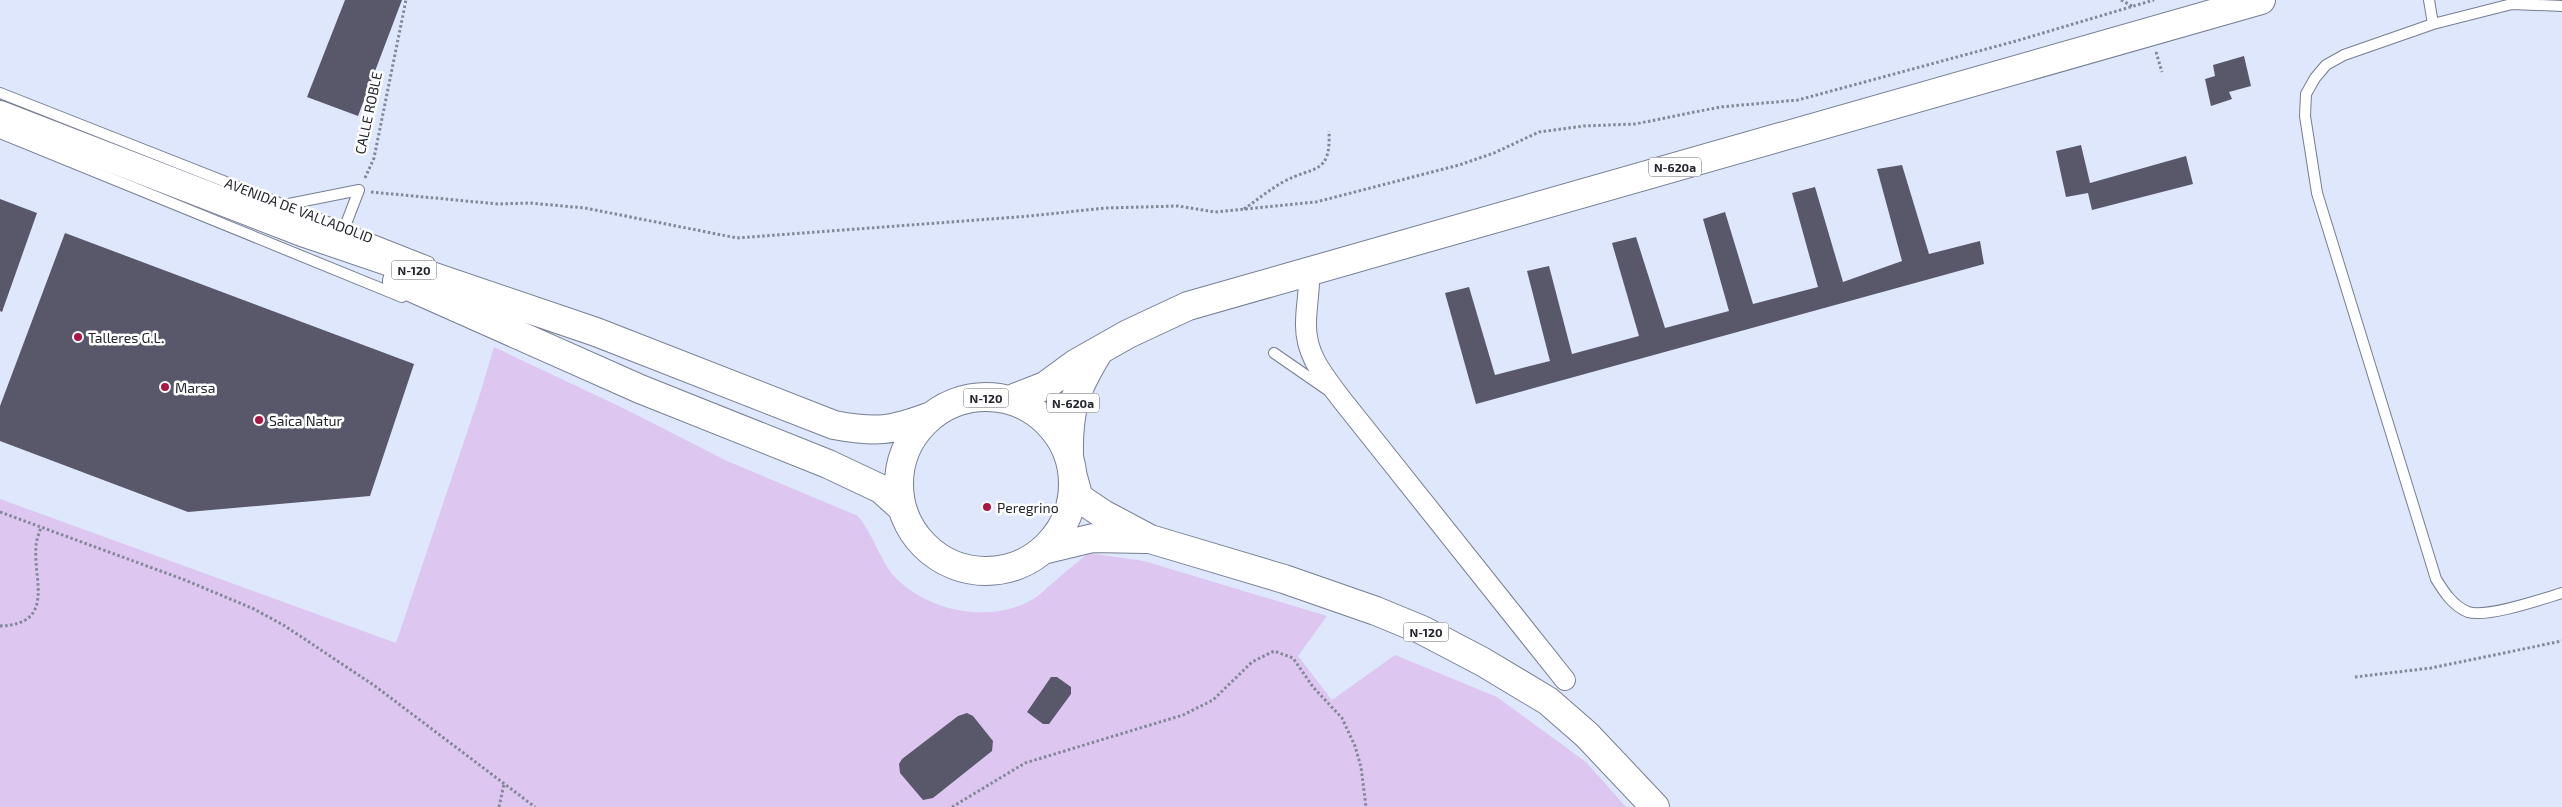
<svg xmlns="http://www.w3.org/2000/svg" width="2562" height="807" font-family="'Exo 2',sans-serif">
	<rect width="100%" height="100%" fill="#dee7fc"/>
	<path fill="#ddc7f1" d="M 494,347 L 625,409 L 727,461 L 858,516 C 873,534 878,556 893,575 C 925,611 991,625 1033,599 C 1041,595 1047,587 1054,582 C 1065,572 1077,562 1089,553 L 1144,561 L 1327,616 L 1298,656 L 1332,700 L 1395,655 L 1497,697 L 1586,762 L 1626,807 L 0,807 L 0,499 L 396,643 L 480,394 Z"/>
	<path fill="#59576a" d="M 345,0 L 402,0 L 358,116 L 307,97 Z
		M 2244,56 L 2251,86 L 2229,92 L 2232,99 L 2211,106 L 2205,79 L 2215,76 L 2213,65 Z
		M 2081,145 L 2090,183 L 2186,156 L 2193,184 L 2092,210 L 2088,193 L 2066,197 L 2056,151 Z
		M 1902,165 L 1929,254 L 1980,241 L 1984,264 L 1476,404 L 1445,293 L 1469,287 L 1495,375 L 1550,361 L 1527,271 L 1549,266 L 1572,354 L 1639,336 L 1612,243 L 1636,237 L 1665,328 L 1729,311 L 1703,219 L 1725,212 L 1753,304 L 1818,287 L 1792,193 L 1815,187 L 1843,282 L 1902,261 L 1877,169 Z
		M 0,199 L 37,213 L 2,312 L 0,311 Z
		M 65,233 L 414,364 L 370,496 L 188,512 L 0,441 L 0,406 Z
		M 1051,677 L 1057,677 L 1071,687 L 1071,694 L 1049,724 L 1043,724 L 1027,712 Z
		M 967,713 L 973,716 L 993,741 L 992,751 L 933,798 L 923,800 L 900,773 L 899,764 L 902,759 L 958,716 Z"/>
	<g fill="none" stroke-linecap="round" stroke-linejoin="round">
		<g stroke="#767e91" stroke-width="12">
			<path id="service" d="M 2429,0 L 2433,24
				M 2562,6 L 2512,4 L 2433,24 L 2344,55 L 2326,65 L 2315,78 L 2306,94 L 2305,116 L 2317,193 L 2436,579 C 2444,592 2453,606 2468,612 C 2487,618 2542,599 2562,593
				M 0,93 L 429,262
				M 0,133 L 402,297
				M 284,205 L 359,190
				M 344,229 L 359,190
				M 1274,353 L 1326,389"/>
		</g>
		<g stroke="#767e91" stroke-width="22">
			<path id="minor" d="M 1309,272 C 1310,290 1306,306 1306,323 C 1305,355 1324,376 1342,400 L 1565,680"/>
		</g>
		<g stroke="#767e91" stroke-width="30">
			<path id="trunk" d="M 0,115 L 302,232 L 596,332 L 834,425 C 877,433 891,431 931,416
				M 397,281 L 640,389 L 828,464 L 881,489 L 901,507
				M899 484a87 87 0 1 1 174 0a87 87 0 1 1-174 0Z
				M 1009,400 L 1045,386 L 1075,364 L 1128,334 L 1188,306 L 2261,0
				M 1069,457 C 1068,411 1074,392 1098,353
				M 1073,477 L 1078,495 L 1082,500 L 1103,514 L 1150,539 L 1284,579 L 1376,611 L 1422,630 L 1483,662 L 1548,701 L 1587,735 L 1655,807
				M 1043,550 L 1093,538 L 1145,539"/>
		</g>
		<path stroke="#828897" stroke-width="3" stroke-dasharray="2.5 2.5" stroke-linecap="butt" d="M 2121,0 L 2132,6
			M 2156,52 L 2162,72
			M 365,178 L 374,158 L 406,0
			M 371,192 L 498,204 L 530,203 L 585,208 L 737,238 L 1030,216 L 1105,208 L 1178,206 L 1215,212 L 1316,202 L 1459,165 L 1494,153 L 1539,132 L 1584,126 L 1635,124 L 1720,107 L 1798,100 L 2016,41 L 2154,0
			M 1244,209 C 1257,200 1269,190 1283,182 C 1314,165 1331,176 1329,131
			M 0,512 L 185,580 L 254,609 L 285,626 L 375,686 L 535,807
			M 0,626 C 56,624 33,580 36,547 C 36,540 39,534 41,527
			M 2355,677 L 2431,668 L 2562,641
			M 499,807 L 504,784
			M 952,807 L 1025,763 L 1183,715 L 1213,700 L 1252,662 L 1274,651 L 1293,658 L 1313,687 L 1342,718 L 1355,746 L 1361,767 L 1366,807"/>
		<use href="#service" stroke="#fff" stroke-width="10"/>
		<use href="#minor" stroke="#fff" stroke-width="20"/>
		<use href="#trunk" stroke="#fff" stroke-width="28"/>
	</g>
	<g fill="#ab1744" stroke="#fff" stroke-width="2">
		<circle cx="78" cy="337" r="5"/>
		<circle cx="165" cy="387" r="5"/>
		<circle cx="259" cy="420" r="5"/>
		<circle cx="987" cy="507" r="5"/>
	</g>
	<g text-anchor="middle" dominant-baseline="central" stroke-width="5" stroke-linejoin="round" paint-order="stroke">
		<g fill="#fff" stroke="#64666c" stroke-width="1">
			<rect x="1649" y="157.5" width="52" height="19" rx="4"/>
			<rect x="391.5" y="260.5" width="45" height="19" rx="4"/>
			<rect x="963.5" y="388.5" width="45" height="19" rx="4"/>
			<rect x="1047" y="393.5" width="52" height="19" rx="4"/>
			<rect x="1403.5" y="622.5" width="45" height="19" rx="4"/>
		</g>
		<g font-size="12" font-weight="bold" fill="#22252d">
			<text x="1675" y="167">N-620a</text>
			<text x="414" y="270">N-120</text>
			<text x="986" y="398">N-120</text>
			<text x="1073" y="403">N-620a</text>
			<text x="1426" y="632">N-120</text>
		</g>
		<g font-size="14" fill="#22252d" stroke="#fff">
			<text transform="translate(368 113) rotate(-78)">CALLE ROBLE</text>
			<text transform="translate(299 210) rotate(21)">AVENIDA DE VALLADOLID</text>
		</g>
		<g font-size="14" fill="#22252d" stroke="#fff" text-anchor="start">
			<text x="88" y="337">Talleres G.L.</text>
			<text x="175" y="387">Marsa</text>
			<text x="269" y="420">Saica Natur</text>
			<text x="997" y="507">Peregrino</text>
		</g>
	</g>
</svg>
